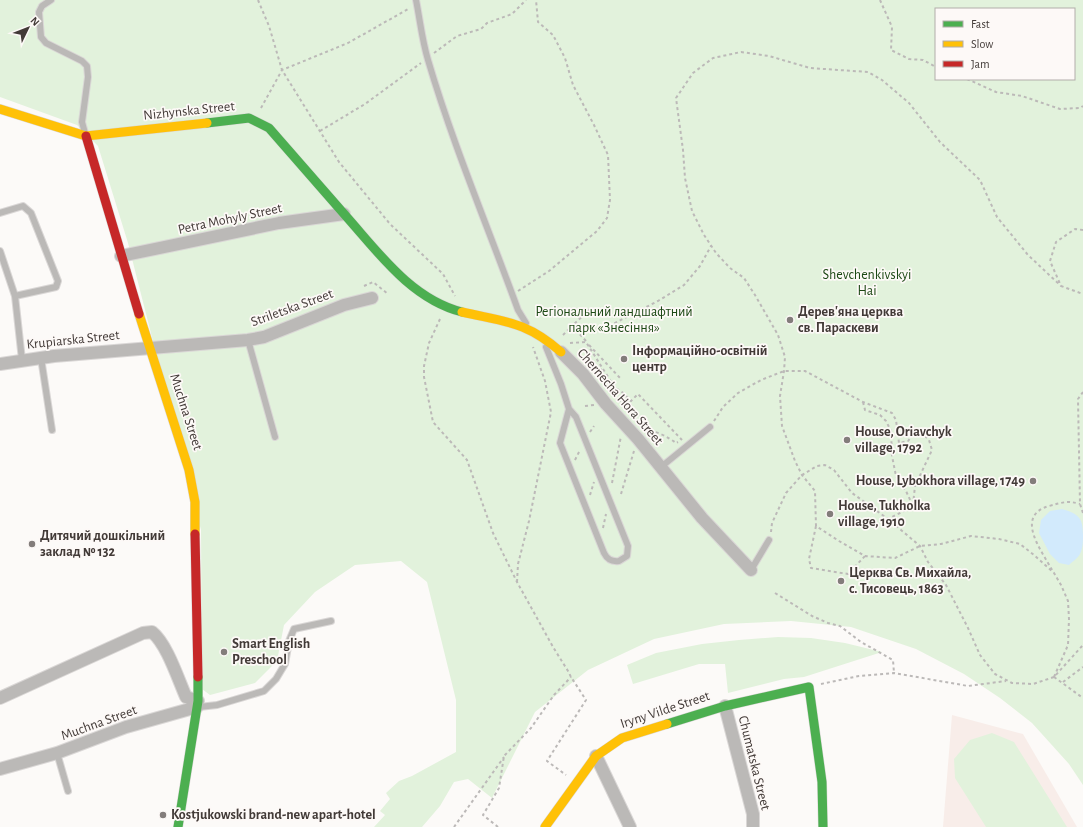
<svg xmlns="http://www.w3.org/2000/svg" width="1083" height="827" font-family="'Alegreya Sans',sans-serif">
	<rect width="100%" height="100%" fill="#fcfaf8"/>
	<path fill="#f8ede9" d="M 952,715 L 1023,734 L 1077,827 L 943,827 Z"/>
	<path fill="#e2f2dc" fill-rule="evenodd" d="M 0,0 L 1083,0 L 1083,785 L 1069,764 L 1032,723 L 1000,698 L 964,674 L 916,649 L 851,627 L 791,621 L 724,624 L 654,639 L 588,670 L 535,712 L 492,798 L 468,779 L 454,782 L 440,806 L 422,827 L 374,827 L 385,815 L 380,811 L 390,799 L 386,793 L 399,781 L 412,776 L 456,752 L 456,700 L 427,582 L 401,561 L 355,565 L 315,592 L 284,625 L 277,661 L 255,683 L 210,695 L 202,689 L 201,530 L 128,243 L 98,146 L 77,125 L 0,97 ZM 936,9 L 1074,9 L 1074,79 L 936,79 Z
		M 778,637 L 811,638 L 845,643 L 882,652 L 804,677 L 784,679 L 728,693 L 725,664 L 699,664 L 633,684 L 627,665 L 656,653 L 702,644 L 739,640 Z
		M 992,733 L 1014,742 L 1067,827 L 986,827 L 955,778 L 954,759 L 970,740 Z"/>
	<path fill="#d2eafc" d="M 1062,509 C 1079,514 1083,518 1083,535 C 1083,542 1083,548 1080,554 C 1078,558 1072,562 1069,565 L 1059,563 L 1050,554 L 1039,533 L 1041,520 L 1050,511 Z"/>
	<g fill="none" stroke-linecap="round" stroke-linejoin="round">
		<g stroke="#dad7d6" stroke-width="8">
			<path id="lane" d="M 51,0 L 42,6 L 39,12 L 41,37 L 46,43 L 82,61 L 87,66 L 88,77 L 82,122 L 85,133
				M 416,0 C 420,20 422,40 428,60 C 453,145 488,227 518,310 L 526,323
				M 0,213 L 23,206 L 31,213 L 58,281 L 56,287 L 15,296
				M 0,251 L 15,296 L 22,360
				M 248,340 L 275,437
				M 546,347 L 561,384 L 569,409 L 576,417 L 628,546 L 627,556 L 619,561 C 612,562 607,559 604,553 L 560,443 L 569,409
				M 41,358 L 52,430
				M 661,467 L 710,427
				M 751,570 L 769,540
				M 199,707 L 217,705 L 264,691 L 276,679 L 285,664 L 289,641 L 294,629 L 331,621
				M 57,753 L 68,791"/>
		</g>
		<g stroke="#dad7d6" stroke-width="14">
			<path id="street" d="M 121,256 L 279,223 L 344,214
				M 561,352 L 583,374 L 606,404 L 638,439 L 702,518 L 751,570
				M 0,364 L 54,356 L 248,340 L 264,337 L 344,305 L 372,298
				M 0,698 L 143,633 L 152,632 C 167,644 178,679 186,697 L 198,701
				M 725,706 L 753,814 L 753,827
				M 596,756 L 630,827
				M 0,769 L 57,753 L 126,727 L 197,707"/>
		</g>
		<g stroke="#dad7d6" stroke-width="10">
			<path id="fast" d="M 207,123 L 249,118 L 269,128 C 294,157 320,186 345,215 C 378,252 411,299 462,312
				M 667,724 L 725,706 L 809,687 L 822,782 L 823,827
				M 178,827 L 198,701 L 198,677"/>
		</g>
		<g stroke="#dad7d6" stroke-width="10">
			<path id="slow" d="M 0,109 L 86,136 L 207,123
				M 462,312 C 505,322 526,321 561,352
				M 139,314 L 189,470 L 195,502 L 195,534
				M 545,827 L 596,756 L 622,738 L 667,724"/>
		</g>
		<g stroke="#dad7d6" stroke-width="10">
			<path id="jam" d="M 86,136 L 139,314
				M 195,534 L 198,677"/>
		</g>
		<path stroke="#bcb9b8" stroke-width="2" stroke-dasharray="3 3" stroke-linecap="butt" d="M 258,0 L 269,26 L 282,70 L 339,162 L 390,224 L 443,274 L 455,296
			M 880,0 L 892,27 L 891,50 L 909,59 L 923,60 L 936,67
			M 434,53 L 457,36 L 481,29 L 487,23 L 512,14 L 526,0
			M 967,79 L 996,92 L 1022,96 L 1060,109 L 1080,108 L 1083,106
			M 261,108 L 282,70 L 348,43 L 410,8
			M 320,131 L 365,104 L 421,63
			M 1083,230 L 1075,229 L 1056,242 L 1050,261 L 1061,286 L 1083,294
			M 364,286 L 373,282 L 388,294
			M 518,291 L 549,271 L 597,231 L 607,218 L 610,200 L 608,155 L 594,125 L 573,85 L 565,58 L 553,35 L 538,22 L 536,0
			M 440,319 L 429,343 L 424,366 L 424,377 L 433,422 L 467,460 L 493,533 L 517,582 L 553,647 L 568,671 L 571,677 L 586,700 L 547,761 L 566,775
			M 609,326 L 658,301 L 684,285 L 700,266 L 711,246
			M 563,335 L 572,326
			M 586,341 L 572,326 L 591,308
			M 570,343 L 586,342 L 615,388 L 621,391 L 631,401 L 638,394 L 682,440
			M 589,345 L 620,378
			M 589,363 L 597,369 L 603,370
			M 1083,392 L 1078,399 L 1080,504 L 1083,513
			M 618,401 L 629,399
			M 863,402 L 865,410 L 880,415 L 886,421 L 891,431 L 892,456 L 896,476 L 906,491 L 912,504
			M 585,406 L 594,405
			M 630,413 L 631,401
			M 714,421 L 723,407 L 738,393 L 761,380 L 784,371 L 805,371 L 863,402 L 892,413 L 896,420 L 899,443 L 908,441 L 916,431 L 921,432 L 929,440 L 932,450 L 915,486 L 913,505 L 904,511 L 888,519
			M 644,431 C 654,429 668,437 676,443 L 678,442
			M 590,432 L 594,426
			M 575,460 L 580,450
			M 612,483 L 621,436
			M 621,494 L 634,451
			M 590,495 L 594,482
			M 816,526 L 809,559 L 811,568 L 848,574 L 865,556
			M 603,528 L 606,514
			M 771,532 L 772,523 L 786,493 L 802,475 L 817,466 L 825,465 L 834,470 L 852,493 L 888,519 L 920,546 L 928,562 L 946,585 L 968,628 L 980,655 L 995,674 L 1012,683 L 1033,684 L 1054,677 L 1083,645
			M 1052,570 C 1042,551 1014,516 1049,506 C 1061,503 1067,500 1080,504
			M 517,582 L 518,564 L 529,521 L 551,412 L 545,381 L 533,347
			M 775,593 L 812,616 L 828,623 L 840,626 L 861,642 L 893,660 L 894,673
			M 1054,677 L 1068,645 L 1069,619 L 1068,601 L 1061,585 L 1054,573 L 1034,555 L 1020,544 L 999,539 L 971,536 L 941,544 L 920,546 L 895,558 L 865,556 L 839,541 L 816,526 L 815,491 L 802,475 L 795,461 L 782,426 L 780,396 L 784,371 L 785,357 L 778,335 L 755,295 L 744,278 L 730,268 L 716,253 L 704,235 L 692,211 L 685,178 L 683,150 L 676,98 L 693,73 L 713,58 L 741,52 L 769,56 L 810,68 L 868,72 L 882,80 L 909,103 L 940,142 L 980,180 L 997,217 L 1028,255 L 1061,286
			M 1054,677 L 1083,698
			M 1063,682 L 1083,667
			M 821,684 L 859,676 L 894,673 L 968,686 L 1006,681
			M 454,827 L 504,757
			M 498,827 L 483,815 L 499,788 L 504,756 L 531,728 L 554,695 L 571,677"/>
		<use href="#lane" stroke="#bbb9b7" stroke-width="6"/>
		<use href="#street" stroke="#bbb9b7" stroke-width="12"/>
		<use href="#fast" stroke="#4caf50" stroke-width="9"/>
		<use href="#slow" stroke="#ffc107" stroke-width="9"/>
		<use href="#jam" stroke="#c62828" stroke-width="9"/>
	</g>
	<g fill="#837d7b" stroke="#fdf9f7" stroke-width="1.5">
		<circle cx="790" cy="320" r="4"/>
		<circle cx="624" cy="359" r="4"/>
		<circle cx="847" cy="440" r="4"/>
		<circle cx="1033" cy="481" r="4"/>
		<circle cx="830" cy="514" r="4"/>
		<circle cx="32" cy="544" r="4"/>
		<circle cx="841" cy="581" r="4"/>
		<circle cx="224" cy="652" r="4"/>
		<circle cx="163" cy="815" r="4"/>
	</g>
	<g text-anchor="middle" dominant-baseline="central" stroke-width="3.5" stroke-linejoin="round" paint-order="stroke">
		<g font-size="14" fill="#423a37" stroke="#fdf9f7">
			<text transform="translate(189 111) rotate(-6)">Nizhynska Street</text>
			<text transform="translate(230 219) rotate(-12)">Petra Mohyly Street</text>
			<text transform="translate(292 308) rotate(-20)">Striletska Street</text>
			<text transform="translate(73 340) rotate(-6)">Krupiarska Street</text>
			<text transform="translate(620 397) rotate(49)">Chernecha Hora Street</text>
			<text transform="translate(186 412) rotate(72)">Muchna Street</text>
			<text transform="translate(665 710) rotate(-18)">Iryny Vilde Street</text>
			<text transform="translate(99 723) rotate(-20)">Muchna Street</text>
			<text transform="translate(754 763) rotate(76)">Chumatska Street</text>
		</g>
		<g font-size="14" fill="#1c4814" stroke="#fdf9f7">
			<text x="867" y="275">Shevchenkivskyi<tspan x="867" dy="16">Hai</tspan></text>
			<text x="614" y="312">Регіональний ландшафтний<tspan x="614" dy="16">парк «Знесіння»</tspan></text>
		</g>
		<g font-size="14" font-weight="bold" fill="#423a37" stroke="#fdf9f7" text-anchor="start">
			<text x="798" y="312">Дерев'яна церква<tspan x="798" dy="16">св. Параскеви</tspan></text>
			<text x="632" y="351">Інформаційно-освітній<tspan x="632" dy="16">центр</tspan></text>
			<text x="855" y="432">House, Oriavchyk<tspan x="855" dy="16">village, 1792</tspan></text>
			<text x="1025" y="481" text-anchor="end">House, Lybokhora village, 1749</text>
			<text x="838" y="506">House, Tukholka<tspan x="838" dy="16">village, 1910</tspan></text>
			<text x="40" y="536">Дитячий дошкільний<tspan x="40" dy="16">заклад № 132</tspan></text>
			<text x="849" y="573">Церква Св. Михайла,<tspan x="849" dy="16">с. Тисовець, 1863</tspan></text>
			<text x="232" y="644">Smart English<tspan x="232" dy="16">Preschool</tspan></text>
			<text x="171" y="815">Kostjukowski brand-new apart-hotel</text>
		</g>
	</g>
	<rect x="935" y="8" width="140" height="72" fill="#fdf9f7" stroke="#b2adaa"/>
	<rect x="943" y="21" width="20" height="6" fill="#4caf50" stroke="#b2adaa"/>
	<text x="971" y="28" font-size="12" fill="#423a37">Fast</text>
	<rect x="943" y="41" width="20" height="6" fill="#ffc107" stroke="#b2adaa"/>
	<text x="971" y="48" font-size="12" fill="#423a37">Slow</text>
	<rect x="943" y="61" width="20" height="6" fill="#c62828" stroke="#b2adaa"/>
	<text x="971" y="68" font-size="12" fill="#423a37">Jam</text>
	<g transform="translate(28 28) rotate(47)" stroke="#fdf9f7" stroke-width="3" paint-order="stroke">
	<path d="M0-3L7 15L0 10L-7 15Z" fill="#423a37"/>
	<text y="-6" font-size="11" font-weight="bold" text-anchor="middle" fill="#423a37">N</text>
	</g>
</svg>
